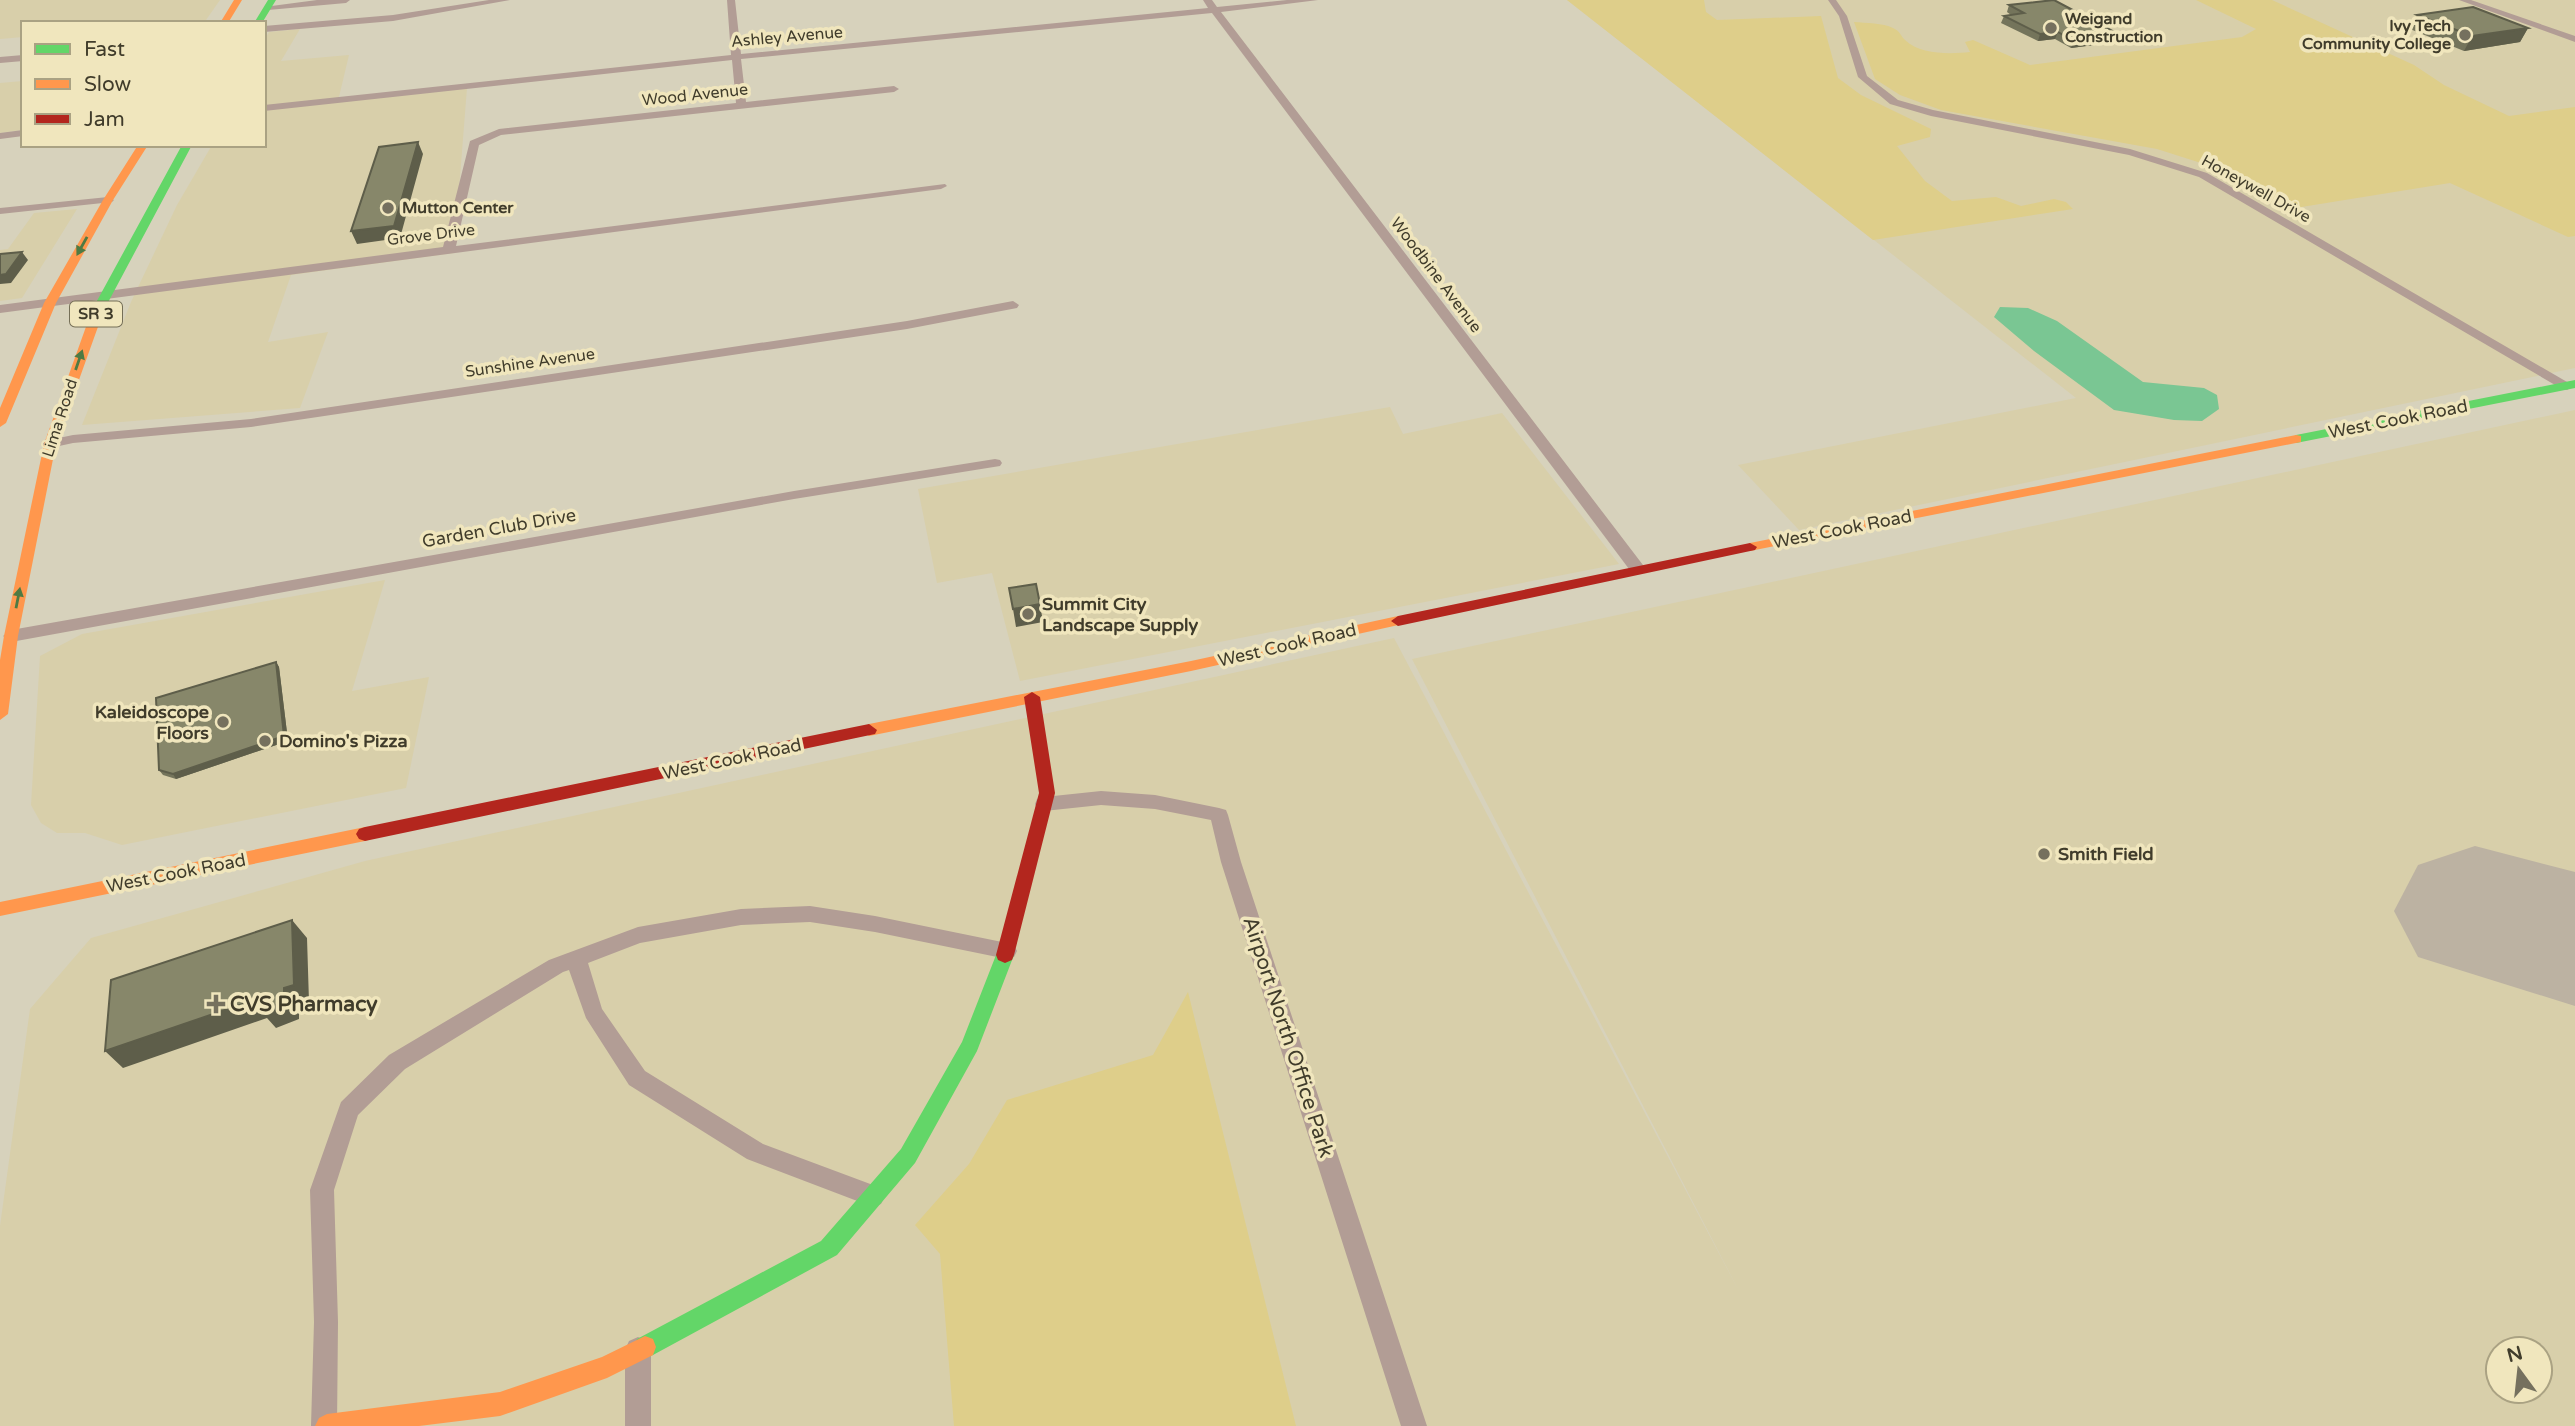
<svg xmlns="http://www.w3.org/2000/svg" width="2575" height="1426" font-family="'Varela Round',sans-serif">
	<rect width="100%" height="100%" fill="#d7d2bc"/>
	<path fill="#d8cfaa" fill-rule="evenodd" d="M 0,0 L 220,0 L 206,20 L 23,23 L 23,37 L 0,39 Z
		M 1567,0 L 2575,0 L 2575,368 L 1799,530 L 1738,465 L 2076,398 Z
		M 300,29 L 281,61 L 349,55 L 338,101 L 467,88 L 454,253 L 291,275 L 268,342 L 328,332 L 300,408 L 82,425 L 131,302 L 177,205 L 212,145 L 264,145 L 264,41 L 269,32 Z
		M 23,81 L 23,130 L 0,133 L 0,83 Z
		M 77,209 L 22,298 L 0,301 L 0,250 L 8,249 L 34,213 Z
		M 1390,407 L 1403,434 L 1502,413 L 1619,564 L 1020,681 L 992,573 L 937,583 L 918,489 Z
		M 2575,410 L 2575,1426 L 0,1426 L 0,1226 L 30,1009 L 91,938 L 365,861 L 1394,638 L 1741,1295 L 1412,659 ZM 2498,1349 L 2540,1349 L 2540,1391 L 2498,1391 Z
		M 385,580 L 352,691 L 429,677 L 406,788 L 122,845 L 85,833 L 57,833 L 41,823 L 31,805 L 40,656 L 82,634 Z"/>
	<path fill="#dece8a" d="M 1567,0 L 1704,0 L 1706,12 L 1717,20 L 1821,16 L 1838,78 L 1861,95 L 1931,129 L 1930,137 L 1897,146 L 1925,181 L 1952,201 L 1996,197 L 2021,206 L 2054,199 L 2066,202 L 2073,209 L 1873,240 Z
		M 2196,0 L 2272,0 L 2414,65 L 2444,85 L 2509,116 L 2575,107 L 2575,236 L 2568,237 L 2450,183 L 2283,210 L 2201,163 L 2157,149 L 1941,110 L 1900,95 L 1875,79 L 1854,22 C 1866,23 1883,23 1893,28 C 1900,31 1900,35 1905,40 C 1920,55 1951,54 1970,52 L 1965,42 L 1973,40 L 2030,65 L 2242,37 L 2256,29 Z
		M 1188,992 L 1296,1426 L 954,1426 L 940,1254 L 915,1225 L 969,1164 L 1007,1100 L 1153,1055 Z"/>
	<path fill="#7ac693" d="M 2000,307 L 2028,308 L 2057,321 L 2143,382 L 2204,388 L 2217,395 L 2219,409 L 2202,421 L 2174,420 L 2114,410 L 2034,351 L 1994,317 Z"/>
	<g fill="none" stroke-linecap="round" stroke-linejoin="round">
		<path fill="#bcb2a2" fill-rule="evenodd" d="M 2475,846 L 2575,872 L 2575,1006 L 2418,957 L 2394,911 L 2418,865 Z"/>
		<path fill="#b29d95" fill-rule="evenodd" d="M 317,0 L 350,0 L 346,3 L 268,10 L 264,7 Z
			M 489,0 L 510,0 L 393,21 L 264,32 L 264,26 L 393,15 Z
			M 727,0 L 735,0 L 741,54 L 1208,8 L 1203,0 L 1212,0 L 1217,7 L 1287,0 L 1318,0 L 1221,12 L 1646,569 L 1638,574 L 1632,573 L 1212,13 L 741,59 L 746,102 L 894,86 L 899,89 L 894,92 L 501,135 L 479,145 L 456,246 L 945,184 L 947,186 L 941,189 L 0,313 L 0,305 L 443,247 L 470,141 L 499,129 L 736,103 L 732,60 L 264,111 L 264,105 L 731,55 Z
			M 1828,0 L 1836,0 L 1847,16 L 1867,76 L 1898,100 L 1933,110 L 2130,149 L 2207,173 L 2574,386 L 2567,390 L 2562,389 L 2199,177 L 2129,155 L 1931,116 L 1890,104 L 1858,77 L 1839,16 Z
			M 2459,0 L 2471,0 L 2575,36 L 2575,42 Z
			M 23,55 L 23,61 L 0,63 L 0,57 Z
			M 23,130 L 23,136 L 0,139 L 0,133 Z
			M 108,197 L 114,200 L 112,202 L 0,214 L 0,208 Z
			M 1013,301 L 1019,305 L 1017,308 L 907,329 L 251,427 L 73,443 L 50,448 L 43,444 L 45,441 L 73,435 L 251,419 L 907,321 Z
			M 995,459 L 1000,460 L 1002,463 L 1000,466 L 794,499 L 11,642 L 3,636 L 11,630 L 794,491 Z
			M 1101,791 L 1155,795 L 1219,808 L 1226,810 L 1228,815 L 1241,862 L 1427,1426 L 1401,1426 L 1221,862 L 1211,820 L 1155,809 L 1101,805 L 1044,811 L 1037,809 L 1035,804 L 1037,799 L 1044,797 Z
			M 810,906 L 875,916 L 1007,943 L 1014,945 L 1017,951 L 1014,957 L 1007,959 L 875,932 L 810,922 L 741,925 L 640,943 L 588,963 L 602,1009 L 645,1071 L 763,1144 L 881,1188 L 885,1196 L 881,1204 L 873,1207 L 747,1159 L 629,1085 L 586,1018 L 569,970 L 563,972 L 405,1069 L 358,1115 L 334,1190 L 338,1322 L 337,1426 L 311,1426 L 314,1322 L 310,1190 L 341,1102 L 389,1055 L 549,960 L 638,927 L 741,909 Z
			M 638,1337 L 647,1341 L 651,1350 L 651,1426 L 625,1426 L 625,1350 L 629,1341 Z"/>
		<path fill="#63d668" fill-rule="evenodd" d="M 268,0 L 276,0 L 262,23 L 254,23 Z
			M 182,145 L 192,145 L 104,310 L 94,312 L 92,310 Z
			M 2575,380 L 2575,388 L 2296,443 L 2290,439 L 2296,435 Z
			M 1005,947 L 1012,950 L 1014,955 L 977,1051 L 915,1163 L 837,1255 L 653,1355 L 645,1358 L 637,1355 L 634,1347 L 637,1339 L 821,1241 L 901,1149 L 962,1042 L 998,950 Z"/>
		<path fill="#ff974d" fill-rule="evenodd" d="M 234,0 L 242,0 L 228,23 L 220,23 Z
			M 138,145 L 148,145 L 113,200 L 56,303 L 6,423 L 0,427 L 0,408 L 44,303 L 103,200 Z
			M 98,307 L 104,310 L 56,444 L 18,636 L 8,714 L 0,720 L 0,660 L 4,636 L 44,444 L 92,310 Z
			M 2296,435 L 2301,436 L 2301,442 L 1750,551 L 1743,547 L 1750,543 Z
			M 1398,616 L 1405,621 L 1403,624 L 1191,671 L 869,736 L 861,730 L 869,724 L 1191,661 Z
			M 365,827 L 371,829 L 374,834 L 371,839 L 365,841 L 0,916 L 0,902 Z
			M 645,1336 L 653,1339 L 656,1347 L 653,1355 L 607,1378 L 500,1416 L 419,1426 L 315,1426 L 319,1418 L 327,1414 L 500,1392 L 602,1357 Z"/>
		<path fill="#b3261e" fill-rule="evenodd" d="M 1750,543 L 1757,547 L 1755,550 L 1398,626 L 1391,621 L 1398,616 Z
			M 1032,692 L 1040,697 L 1055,793 L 1014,955 L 1012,960 L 1005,963 L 998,960 L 996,955 L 1039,793 L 1024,697 Z
			M 869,724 L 877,730 L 875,734 L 365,841 L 359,839 L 356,834 L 359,829 L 365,827 Z"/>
	</g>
	<path fill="#74745b" d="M 2009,5 L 2120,35 L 2117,42 L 2071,48 L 2055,39 L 2038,41 L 2001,23 L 2004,16 L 2011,15 L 2007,12 Z
		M 2417,15 L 2528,28 L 2520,42 L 2464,51 L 2410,29 Z
		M 276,662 L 279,667 L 288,741 L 176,779 L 163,775 L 159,770 Z"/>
	<path fill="#5e5e4a" d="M 2528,28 L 2520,42 L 2464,51 L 2472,36 Z
		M 2058,32 L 2055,39 L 2038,41 L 2040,34 Z
		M 2120,35 L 2117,42 L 2071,48 L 2074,41 Z
		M 418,142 L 423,154 L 400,238 L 357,244 L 351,231 Z
		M 22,252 L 28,260 L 11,283 L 0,284 L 0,275 Z
		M 1040,604 L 1043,622 L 1016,627 L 1013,609 Z
		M 276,662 L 279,667 L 288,741 L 176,779 L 173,774 Z
		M 292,920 L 307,938 L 309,1002 L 299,1006 L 299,1019 L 276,1028 L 267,1018 L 123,1068 L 105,1051 L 284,988 Z"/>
	<path fill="#87876a" stroke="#5e5e4a" stroke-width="2" d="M 2054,0 L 2120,35 L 2074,41 L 2058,32 L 2040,34 L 2004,16 L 2024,13 L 2009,5 Z
		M 2473,7 L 2528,28 L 2472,36 L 2417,15 Z
		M 418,142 L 394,226 L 351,231 L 379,147 Z
		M 22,252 L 6,274 L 0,275 L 0,254 Z
		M 1036,584 L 1040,604 L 1013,609 L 1009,588 Z
		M 276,662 L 284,736 L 173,774 L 159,770 L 156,698 Z
		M 292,920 L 294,985 L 284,988 L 284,1002 L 260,1010 L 260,998 L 105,1051 L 111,980 Z"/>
	<defs><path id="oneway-solid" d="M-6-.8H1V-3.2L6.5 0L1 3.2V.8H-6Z" transform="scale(1.75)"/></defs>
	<g fill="#4e7a43">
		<use href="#oneway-solid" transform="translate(82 246) rotate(119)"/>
		<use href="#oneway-solid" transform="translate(79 360) rotate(-71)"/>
		<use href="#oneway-solid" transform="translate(18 598) rotate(-79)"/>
	</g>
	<g fill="#75705e" stroke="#f0e6bd" stroke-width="2.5">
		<circle cx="2051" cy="28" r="7"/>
		<circle cx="2465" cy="35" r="7"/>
		<circle cx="388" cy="208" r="7"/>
		<circle cx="1028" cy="614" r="7"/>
		<circle cx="223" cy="722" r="7"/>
		<circle cx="265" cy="741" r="7"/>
		<circle cx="2044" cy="854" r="7"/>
		<path d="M212.5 993.5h7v7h7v7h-7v7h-7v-7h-7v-7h7z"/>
	</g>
	<g text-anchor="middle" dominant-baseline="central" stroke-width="7" stroke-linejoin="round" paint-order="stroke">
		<g font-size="16" font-weight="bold" fill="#403c2b" stroke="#f0e6bd" text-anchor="start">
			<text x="2065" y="19">Weigand<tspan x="2065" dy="18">Construction</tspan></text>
			<text x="2451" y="26" text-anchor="end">Ivy Tech<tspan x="2451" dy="18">Community College</tspan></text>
			<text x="402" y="208">Mutton Center</text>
		</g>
		<g font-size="16" fill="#403c2b" stroke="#f0e6bd">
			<text transform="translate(787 37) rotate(-5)">Ashley Avenue</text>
			<text transform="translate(695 95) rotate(-6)">Wood Avenue</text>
			<text transform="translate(2256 189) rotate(29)">Honeywell Drive</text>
			<text transform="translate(431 235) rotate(-7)">Grove Drive</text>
			<text transform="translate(1436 275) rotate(53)">Woodbine Avenue</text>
			<text transform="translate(530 363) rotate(-8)">Sunshine Avenue</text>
			<text transform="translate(60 418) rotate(-72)">Lima Road</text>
		</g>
		<rect fill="#f0e6bd" stroke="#756f57" stroke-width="2" x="70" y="301.5" width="52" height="25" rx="5"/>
		<g font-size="16" font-weight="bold" fill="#403c2b">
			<text x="96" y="314">SR 3</text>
		</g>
		<g font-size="18" fill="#403c2b" stroke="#f0e6bd">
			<text transform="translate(2398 419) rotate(-11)">West Cook Road</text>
			<text transform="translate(499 528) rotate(-10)">Garden Club Drive</text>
			<text transform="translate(1842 529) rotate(-11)">West Cook Road</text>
			<text transform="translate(1287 645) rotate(-13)">West Cook Road</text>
			<text transform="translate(732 759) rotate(-12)">West Cook Road</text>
			<text transform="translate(176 873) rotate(-11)">West Cook Road</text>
		</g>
		<g font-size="18" font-weight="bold" fill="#403c2b" stroke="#f0e6bd" text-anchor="start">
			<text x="1042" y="604">Summit City<tspan x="1042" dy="21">Landscape Supply</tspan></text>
			<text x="209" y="712" text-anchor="end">Kaleidoscope<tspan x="209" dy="21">Floors</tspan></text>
			<text x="279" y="741">Domino's Pizza</text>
			<text x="2058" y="854">Smith Field</text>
		</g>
		<g font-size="21" font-weight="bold" fill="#403c2b" stroke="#f0e6bd" text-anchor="start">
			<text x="230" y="1004">CVS Pharmacy</text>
		</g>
		<g font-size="21" fill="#403c2b" stroke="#f0e6bd">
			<text transform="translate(1288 1037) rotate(72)">Airport North Office Park</text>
		</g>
	</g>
	<rect x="21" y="21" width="245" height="126" fill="#f0e6bd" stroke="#aaa283" stroke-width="2"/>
	<rect x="35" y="44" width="35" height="10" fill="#63d668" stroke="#aaa283" stroke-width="2"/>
	<text x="84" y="56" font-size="21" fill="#403c2b">Fast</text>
	<rect x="35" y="79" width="35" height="10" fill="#ff974d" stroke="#aaa283" stroke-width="2"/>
	<text x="84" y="91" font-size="21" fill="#403c2b">Slow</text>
	<rect x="35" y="114" width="35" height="10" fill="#b3261e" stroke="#aaa283" stroke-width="2"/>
	<text x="84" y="126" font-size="21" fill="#403c2b">Jam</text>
	<g transform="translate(2519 1370) rotate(345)"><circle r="33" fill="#f0e6bd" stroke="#aaa283" stroke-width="2"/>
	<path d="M0-5L12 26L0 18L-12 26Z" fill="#75705e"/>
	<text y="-10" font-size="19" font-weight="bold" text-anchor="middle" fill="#403c2b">N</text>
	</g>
</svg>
